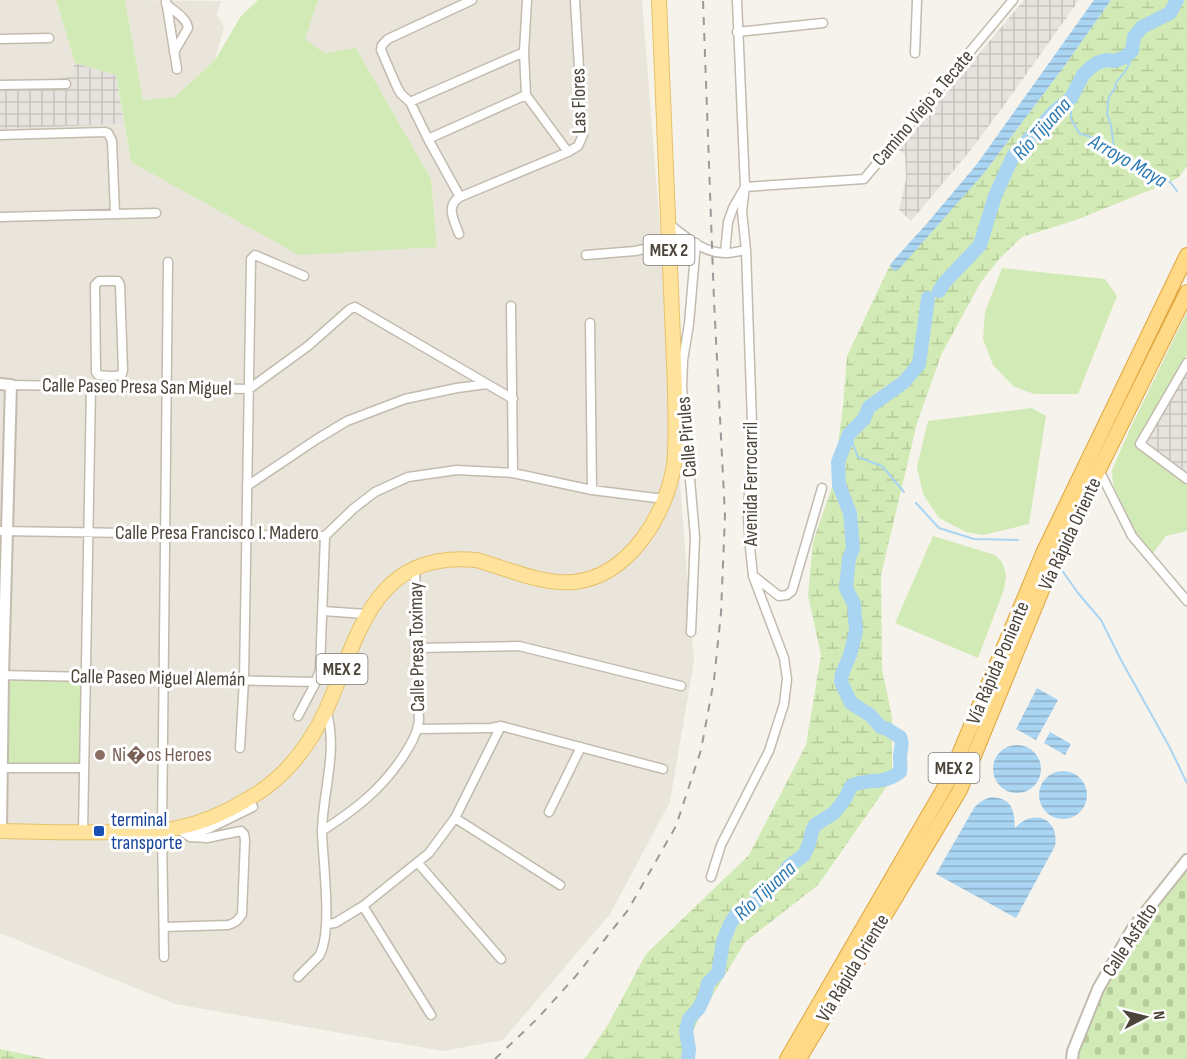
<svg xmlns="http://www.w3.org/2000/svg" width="1187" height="1059" font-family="'Sofia Sans Condensed',sans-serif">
	<defs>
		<pattern id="industrial-grid" width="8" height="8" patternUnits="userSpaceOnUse" patternTransform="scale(1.5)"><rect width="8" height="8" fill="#e6e2dd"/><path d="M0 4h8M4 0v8" fill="none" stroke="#c7c3be"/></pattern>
		<pattern id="wetland-marsh" width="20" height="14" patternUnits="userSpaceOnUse" patternTransform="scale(1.5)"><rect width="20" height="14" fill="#d2eab5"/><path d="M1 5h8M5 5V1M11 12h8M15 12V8" fill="none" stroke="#b6ca9c"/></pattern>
		<pattern id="cemetery-stones" width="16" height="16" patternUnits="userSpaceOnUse" patternTransform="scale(1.5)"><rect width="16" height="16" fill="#d2eab5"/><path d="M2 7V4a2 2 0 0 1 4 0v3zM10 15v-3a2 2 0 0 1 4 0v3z" fill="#b6ca9c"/></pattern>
		<pattern id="water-rules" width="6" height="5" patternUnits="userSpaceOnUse" patternTransform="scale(1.5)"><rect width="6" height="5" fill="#a9d4f2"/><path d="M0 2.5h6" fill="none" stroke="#8caec5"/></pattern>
	</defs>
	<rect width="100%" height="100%" fill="#f6f3ec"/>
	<path fill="#eae5da" d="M 0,0 L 56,0 L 75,63 L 70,77 L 0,85 Z
		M 125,0 L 221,1 L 217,14 L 224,27 L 215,60 L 175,97 L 143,100 Z
		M 318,0 L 642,0 L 694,661 L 670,802 L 610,914 L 503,1040 L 443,1051 L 175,1004 L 0,933 L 0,129 L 124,124 L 131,162 L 437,247 L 431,179 L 356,48 L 324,53 L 304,39 Z"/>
	<path fill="url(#industrial-grid)" d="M 1024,0 L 1079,0 L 1008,100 L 970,151 L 911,221 L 899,210 L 906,179 L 905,154 L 898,150 Z
		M 75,63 L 116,75 L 124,124 L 0,129 L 0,85 L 70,77 Z
		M 1187,363 L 1187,479 L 1140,444 Z"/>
	<path fill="#d2eab5" d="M 56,0 L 125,0 L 143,100 L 175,97 L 215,60 L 241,16 L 258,0 L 318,0 L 305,39 L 324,53 L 356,48 L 431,179 L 437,247 L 299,255 L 131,162 L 116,75 L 75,63 Z
		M 1002,268 L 1105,279 L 1117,296 L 1078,394 L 1034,394 L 1013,386 L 993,365 L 983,339 L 985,312 Z
		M 1187,312 L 1187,355 L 1137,445 L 1187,485 L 1187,531 L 1166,536 L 1153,553 L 1134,534 L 1113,484 L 1112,470 L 1129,431 Z
		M 1032,408 L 1046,416 L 1029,524 L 983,535 L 966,532 L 939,518 L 923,494 L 917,467 L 928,421 Z
		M 933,536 L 995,555 L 1002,562 L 1005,571 L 1006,577 L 1004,589 L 978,658 L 895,623 Z
		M 7,681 L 83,681 L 81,766 L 4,766 Z"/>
	<path fill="url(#wetland-marsh)" d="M 1111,0 L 1187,0 L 1187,166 L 1179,177 L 1170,182 L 1076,220 L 1022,237 L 1000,258 L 981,282 L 942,353 L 917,423 L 881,575 L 882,669 L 892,717 L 892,779 L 818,885 L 745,942 L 699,1018 L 681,1059 L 583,1059 L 586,1057 L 609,1023 L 646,954 L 749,855 L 806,745 L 821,655 L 808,595 L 813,542 L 833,484 L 843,406 L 847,356 L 890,265 L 894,271 L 984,173 L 1063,68 Z
		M 0,1049 L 47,1059 L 0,1059 Z"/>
	<path fill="url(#cemetery-stones)" d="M 1187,860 L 1187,1059 L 1072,1059 L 1073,1051 L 1133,928 Z"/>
	<path fill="url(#water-rules)" d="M 1094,0 L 1111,0 L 1063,68 L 984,173 L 899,269 L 894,271 L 890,265 L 893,261 L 929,221 L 977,164 Z
		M 1037,688 L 1058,700 L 1036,740 L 1016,729 Z
		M 1050,732 L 1071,744 L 1065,755 L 1044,743 Z
		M993 769a24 24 0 1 1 48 0a24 24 0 1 1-48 0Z
		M1039 795a24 24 0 1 1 48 0a24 24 0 1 1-48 0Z
		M 992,797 C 1013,799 1014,810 1015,828 C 1033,808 1060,818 1055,846 L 1016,918 L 936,874 L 974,808 C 979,802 984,799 992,797 Z"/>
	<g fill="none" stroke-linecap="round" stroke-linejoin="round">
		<path stroke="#a9d4f2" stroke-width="2" d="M 1071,98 L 1071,119 L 1080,134 L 1096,138 L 1119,154 L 1170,182 L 1177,191
			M 1117,152 L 1114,147 L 1111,125 L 1107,114 L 1108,103 L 1109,97 L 1115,88 L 1116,83 L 1126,70 L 1130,62 L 1132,51
			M 849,434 L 858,457 L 882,466 L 904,492
			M 916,503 L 939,528 L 974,539 L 1018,540
			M 1059,566 L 1078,593 L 1101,620 L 1121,660 L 1169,746 L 1187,783"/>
		<path stroke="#a9d4f2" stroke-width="14" d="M 939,291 L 944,283 L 980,245 L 995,196 L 1013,156 L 1054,112 L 1071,98 L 1083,75 L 1090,68 L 1097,63 L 1106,60 L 1115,61 L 1125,57 L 1132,51 L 1134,37 L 1142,27 L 1170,13 L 1177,0
			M 688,1059 L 689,1049 L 686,1031 L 689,1019 L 699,1008 L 705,995 L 708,983 L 718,973 L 723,942 L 730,924 L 736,915 L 754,903 L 770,890 L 789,866 L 804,855 L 809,844 L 812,831 L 815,825 L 834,813 L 845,799 L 851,786 C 870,777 882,786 900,772 C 901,766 900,763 900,757 C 900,749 904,745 900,737 L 887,729 L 881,727 L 870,715 L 851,703 L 841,682 L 842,674 L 850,655 L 856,631 L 854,604 L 846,588 L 849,558 L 853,549 L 850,513 L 839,485 L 838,462 L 849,434 L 864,419 L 869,407 L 904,382 L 919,364 L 928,298"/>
		<g stroke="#c2bbae" stroke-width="11">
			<path id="minor" d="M 166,0 L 177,69
				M 527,0 L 524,52 L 526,95 L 568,152
				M 166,4 C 174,11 187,18 188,28 L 174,52
				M 737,32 L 823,23
				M 0,39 L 49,38
				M 915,53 L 917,0
				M 0,85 L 66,84
				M 410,102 L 524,52
				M 0,135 L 105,132 L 108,133 L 112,141 L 115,213
				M 428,139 L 526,95
				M 460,197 L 428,139 L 410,102 L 401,94 L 397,87 L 381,50 L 382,45 L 388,39 L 472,0
				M 0,217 L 156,213
				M 669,224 C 685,236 704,254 726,253 C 732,253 739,251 746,250
				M 459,234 C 454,220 445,206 460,197 L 568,152 L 578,146 L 583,135 L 575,0
				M 725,253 L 728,222 L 733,208 L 745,187 L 864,179 L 1013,0
				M 586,255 L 635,251 L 669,244
				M 99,281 L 118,281 L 120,285 L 123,370 L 122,374 C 116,377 105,376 98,375 L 96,372 L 95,285 Z
				M 511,306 L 513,473
				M 590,323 L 592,490
				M 1187,363 L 1140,444 L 1187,479
				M 11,385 L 249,389 L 308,346 L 350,309 L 355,307 L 513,399
				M 1099,470 L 1132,536 L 1187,601
				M 247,486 L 317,439 L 347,421 L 405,399 L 457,388 L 487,384
				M 0,531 L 325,536 L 353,509 L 375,492 L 408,477 L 457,470 L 513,473 L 592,490 L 664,499
				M 755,577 L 779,596 L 787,595 L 792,591 L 822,488
				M 323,611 L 366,614
				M 691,632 L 695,537 L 682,387 L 683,360 L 689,324 L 696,243
				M 417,648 L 519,646 L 681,686
				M 0,675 L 316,682
				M 298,716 L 316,682 L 320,669 L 325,536
				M 417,729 L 491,728 L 501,726 L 663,769
				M 240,748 L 244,680 L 251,259 L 255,255 L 304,276
				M 1,768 L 84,768
				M 549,812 L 581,747
				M 455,818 L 560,885
				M 322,831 C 356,809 382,789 404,755 C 411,744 417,734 419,721 L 415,568
				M 83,832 L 91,387
				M 190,834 L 208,829 L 253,807 L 249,799
				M 418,863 L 501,959
				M 711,877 L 721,845 L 769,751 L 784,704 L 787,679 L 784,658 L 753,576 L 750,547 L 748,516 L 752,423 L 746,250 L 742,211 L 745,187 L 737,0
				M 363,906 L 431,1015
				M 327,924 L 335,923 L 363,906 L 429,853 L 455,818 L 501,726
				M 164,927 L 228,925 C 235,923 238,921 242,914 L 245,840 L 244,834 L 241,831 L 207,838 L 190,837 L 177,828
				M 164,957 L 162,831 L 168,262
				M 298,977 L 319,956 C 333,933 323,863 322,833 C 322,793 339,750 326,710"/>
		</g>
		<g stroke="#c2bbae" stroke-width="14">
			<path id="tertiary" d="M 0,384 L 11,385 L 3,675 L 1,831
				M 1072,1059 L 1073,1051 L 1098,989 L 1133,928 L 1187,860"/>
		</g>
		<g stroke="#e6c16a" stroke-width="16">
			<path id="primary" d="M 0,831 C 38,832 76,833 114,832 C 135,832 156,833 177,828 C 202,823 227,812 248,799 C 284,779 310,745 327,708 C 360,633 373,551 476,560 C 506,568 542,585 574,582 C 629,576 666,515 674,465 C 677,440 675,413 675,387 L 659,0"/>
		</g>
		<g stroke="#e0a43c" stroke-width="16">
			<path id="trunk" d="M 787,1059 L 947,783 L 1044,551 L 1187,255
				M 799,1059 L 960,790 L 1056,556 L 1187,292"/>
		</g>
		<use href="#minor" stroke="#fff" stroke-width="8"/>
		<use href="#tertiary" stroke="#fff" stroke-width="10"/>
		<use href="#primary" stroke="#ffe39c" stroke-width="14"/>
		<use href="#trunk" stroke="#ffd985" stroke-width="14"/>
		<path stroke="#9a9a9a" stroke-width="2" stroke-dasharray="8 8" stroke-linecap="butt" d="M 495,1059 L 537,1019 L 575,977 L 628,910 L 676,826 L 701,750 L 714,680 L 721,613 L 725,515 L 714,301 L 703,0"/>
	</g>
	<circle fill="#8d6e63" stroke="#fff" stroke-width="2" cx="100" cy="755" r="6"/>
	<rect fill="#1a4fb4" stroke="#fff" stroke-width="2" x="93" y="825" width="12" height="12" rx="3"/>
	<g text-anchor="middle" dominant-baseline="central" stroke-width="6" stroke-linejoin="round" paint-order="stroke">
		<g fill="#fff" stroke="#817c74" stroke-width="1.5">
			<rect x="643.5" y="235" width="51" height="30" rx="4.5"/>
			<rect x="316.5" y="654" width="51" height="30" rx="4.5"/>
			<rect x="928.5" y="753" width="51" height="30" rx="4.5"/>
		</g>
		<g font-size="18" font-weight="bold" fill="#4b4439">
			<text x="669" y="250">MEX 2</text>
			<text x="342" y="669">MEX 2</text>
			<text x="954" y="768">MEX 2</text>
		</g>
		<g font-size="20" fill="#4b4439" stroke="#fff">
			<text transform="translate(579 101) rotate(-91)">Las Flores</text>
			<text transform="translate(923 108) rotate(-50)">Camino Viejo a Tecate</text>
			<text transform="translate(137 387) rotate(1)">Calle Paseo Presa San Miguel</text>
			<text transform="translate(687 437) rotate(-95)">Calle Pirules</text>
			<text transform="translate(751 484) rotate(-90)">Avenida Ferrocarril</text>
			<text x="217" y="533">Calle Presa Francisco I. Madero</text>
			<text transform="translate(1070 534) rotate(-65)">Vía Rápida Oriente</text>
			<text transform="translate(417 647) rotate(-91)">Calle Presa Toximay</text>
			<text transform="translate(998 663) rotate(-67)">Vía Rápida Poniente</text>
			<text transform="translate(158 678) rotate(1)">Calle Paseo Miguel Alemán</text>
			<text transform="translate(1130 940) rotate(-57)">Calle Asfalto</text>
			<text transform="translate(853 968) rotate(-59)">Vía Rápida Oriente</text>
		</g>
		<g font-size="20" fill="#785e54" stroke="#fff" text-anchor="start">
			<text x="112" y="755">Ni�os Heroes</text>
		</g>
		<g font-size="20" fill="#164399" stroke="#fff" text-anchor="start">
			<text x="111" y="820">terminal<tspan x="111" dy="23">transporte</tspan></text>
		</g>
		<g font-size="21" font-style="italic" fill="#2e7ab2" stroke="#fff">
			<text transform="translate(1042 129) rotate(-48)">Río Tijuana</text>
			<text transform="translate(1128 161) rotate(30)">Arroyo Maya</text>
			<text transform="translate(765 891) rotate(-43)">Río Tijuana</text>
		</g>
	</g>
	<g transform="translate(1145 1017) rotate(83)" stroke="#ffffff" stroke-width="4.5" paint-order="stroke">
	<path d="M0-4.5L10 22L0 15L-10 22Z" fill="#4b4439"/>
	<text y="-9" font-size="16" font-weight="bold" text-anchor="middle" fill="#4b4439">N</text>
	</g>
</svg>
